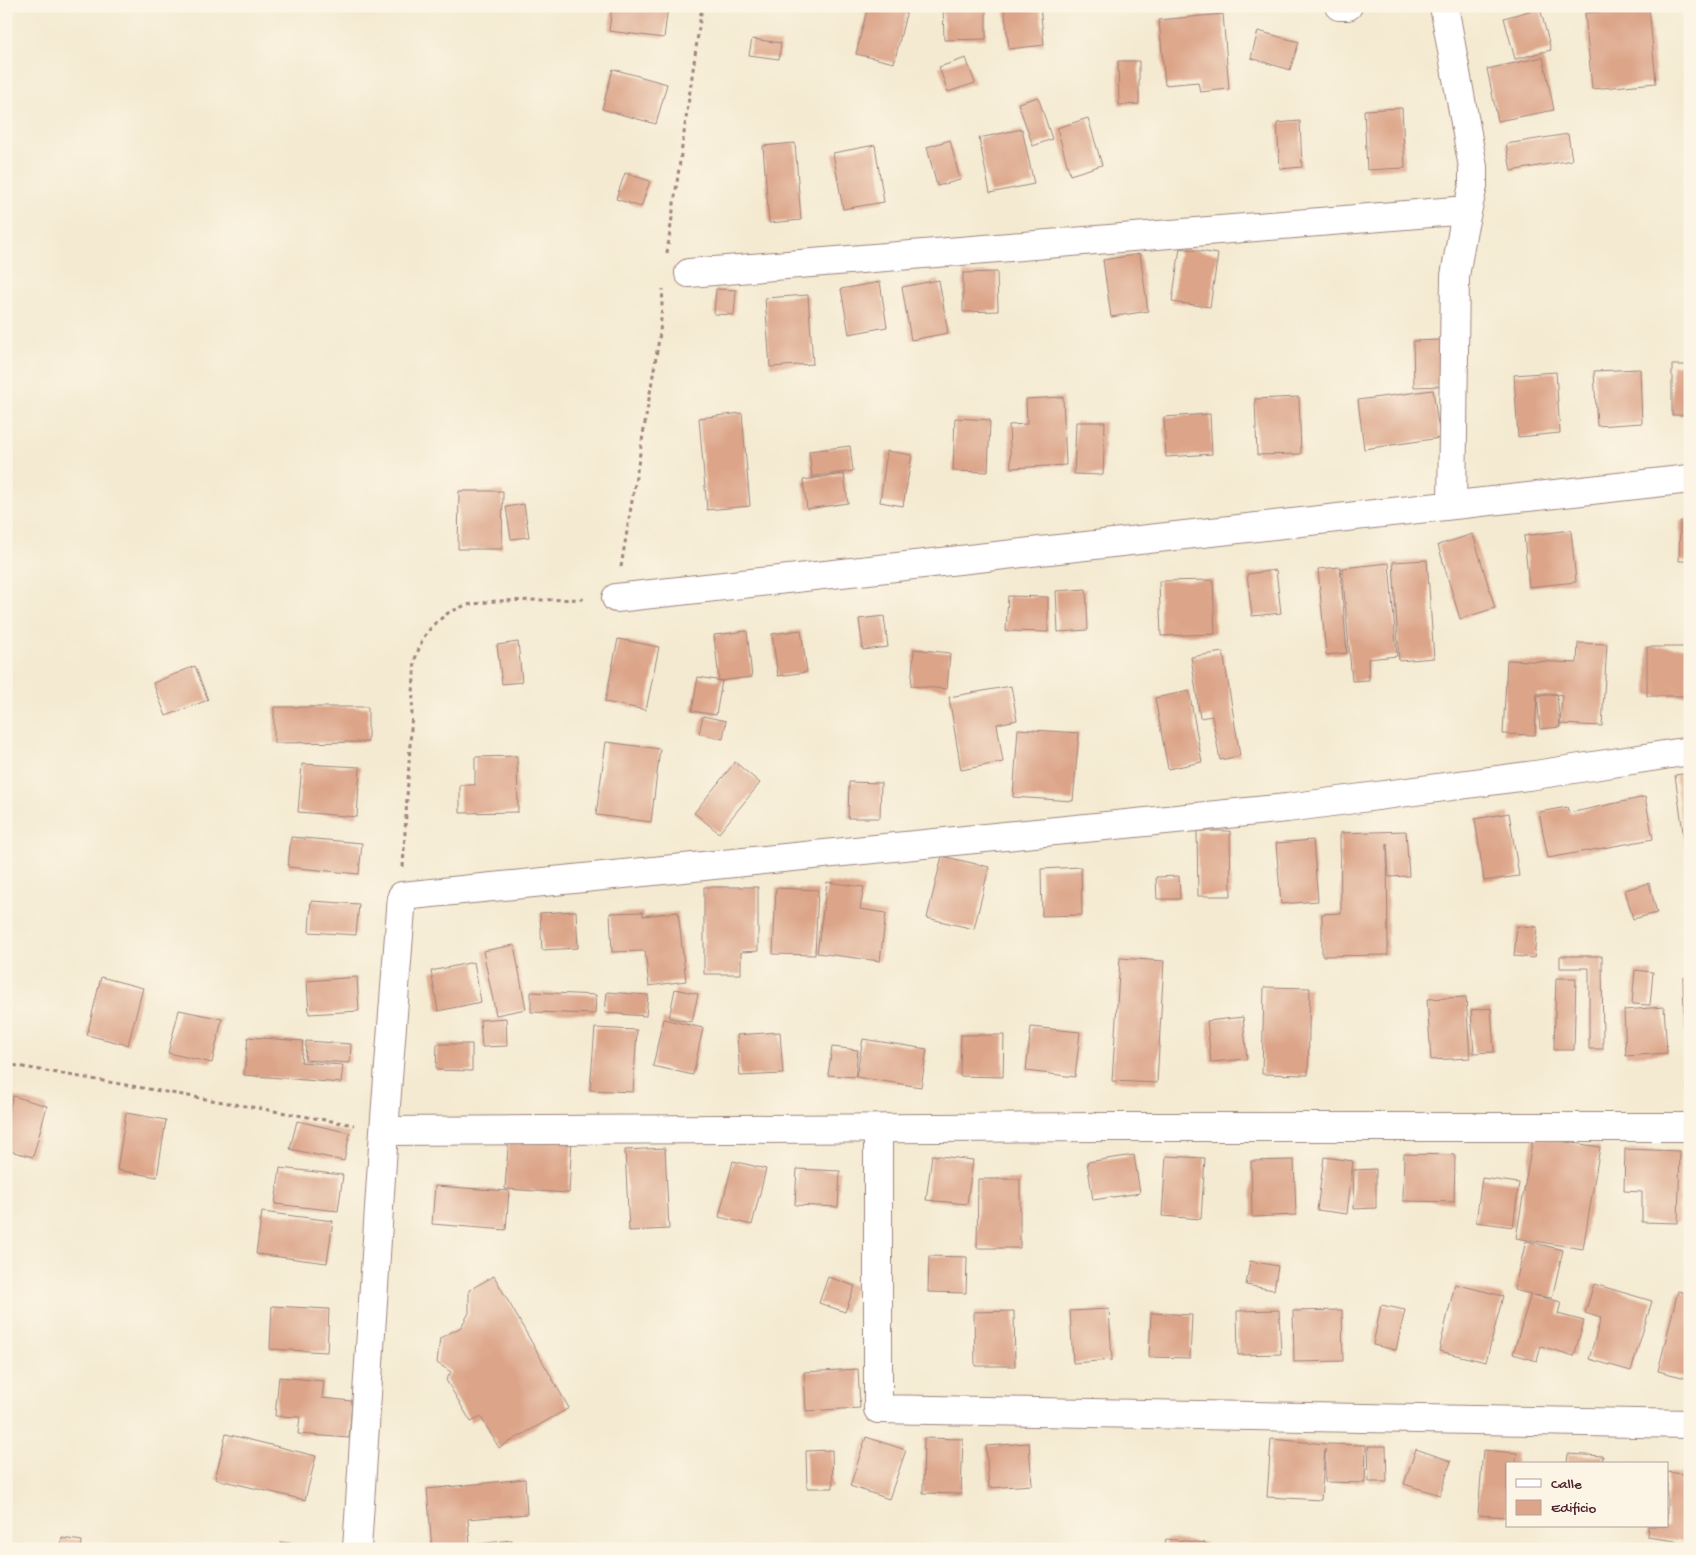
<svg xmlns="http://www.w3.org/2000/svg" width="1696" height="1555" font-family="'Gochi Hand',sans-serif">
	<rect width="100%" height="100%" fill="#fcf5e5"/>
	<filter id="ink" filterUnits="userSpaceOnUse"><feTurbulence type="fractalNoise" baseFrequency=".02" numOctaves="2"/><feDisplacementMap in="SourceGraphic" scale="10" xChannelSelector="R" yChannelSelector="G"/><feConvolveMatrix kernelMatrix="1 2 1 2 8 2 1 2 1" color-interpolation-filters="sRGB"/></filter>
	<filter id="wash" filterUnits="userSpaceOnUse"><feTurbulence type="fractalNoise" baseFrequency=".0096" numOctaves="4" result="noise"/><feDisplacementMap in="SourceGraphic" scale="20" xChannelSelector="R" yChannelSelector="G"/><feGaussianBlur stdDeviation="1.12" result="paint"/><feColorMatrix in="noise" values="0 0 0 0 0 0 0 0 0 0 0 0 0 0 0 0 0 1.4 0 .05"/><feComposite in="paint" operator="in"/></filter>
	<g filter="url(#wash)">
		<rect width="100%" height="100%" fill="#f4ead1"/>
		<g id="blocks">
			<path fill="#dca488" d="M 612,6 L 668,6 L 664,38 L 609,31 Z
				M 868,6 L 908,6 L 894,63 L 856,54 Z
				M 943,6 L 986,6 L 986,39 L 944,40 Z
				M 1004,6 L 1040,6 L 1044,45 L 1009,49 Z
				M 1649,7 L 1656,83 L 1592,89 L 1585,13 Z
				M 1540,8 L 1551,50 L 1515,59 L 1504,18 Z
				M 1223,14 L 1229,89 L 1200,92 L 1198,82 L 1165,85 L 1159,20 Z
				M 1258,31 L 1299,42 L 1290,70 L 1251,58 Z
				M 752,39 L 781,43 L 779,59 L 749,55 Z
				M 1543,57 L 1554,110 L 1498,121 L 1487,69 Z
				M 966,58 L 975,83 L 948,92 L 939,67 Z
				M 1118,61 L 1139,61 L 1139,104 L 1119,105 Z
				M 613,69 L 667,84 L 656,124 L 602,109 Z
				M 1038,97 L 1052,139 L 1033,146 L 1018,103 Z
				M 1402,108 L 1405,168 L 1367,170 L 1364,110 Z
				M 1088,118 L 1102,165 L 1070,175 L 1057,128 Z
				M 1300,121 L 1302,167 L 1280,169 L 1277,123 Z
				M 1022,129 L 1034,184 L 990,193 L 979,138 Z
				M 1568,134 L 1572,160 L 1511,171 L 1506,144 Z
				M 950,140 L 960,180 L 937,186 L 927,147 Z
				M 795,143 L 801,220 L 769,223 L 763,146 Z
				M 875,145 L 884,202 L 843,209 L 833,153 Z
				M 625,173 L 650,181 L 641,207 L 616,199 Z
				M 1180,248 L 1218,254 L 1210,307 L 1172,302 Z
				M 1140,254 L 1148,311 L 1111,317 L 1103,260 Z
				M 997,272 L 998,311 L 963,312 L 963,273 Z
				M 939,280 L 948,333 L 911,340 L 902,287 Z
				M 880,282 L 887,327 L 849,334 L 841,289 Z
				M 716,289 L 736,290 L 734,315 L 714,314 Z
				M 808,295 L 813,364 L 770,367 L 765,298 Z
				M 1440,340 L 1441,386 L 1414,387 L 1413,341 Z
				M 1672,365 L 1690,365 L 1690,415 L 1672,415 Z
				M 1640,369 L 1642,423 L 1597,426 L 1594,371 Z
				M 1556,372 L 1560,433 L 1518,437 L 1514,375 Z
				M 1433,390 L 1440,438 L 1364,449 L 1358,400 Z
				M 1063,397 L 1066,465 L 1011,468 L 1009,425 L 1027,424 L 1026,399 Z
				M 1299,397 L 1301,454 L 1257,455 L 1255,399 Z
				M 742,413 L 750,506 L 707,510 L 699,418 Z
				M 1210,414 L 1212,454 L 1166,457 L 1164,417 Z
				M 955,418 L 990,420 L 988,472 L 953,471 Z
				M 1076,422 L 1105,422 L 1103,475 L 1074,474 Z
				M 850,446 L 853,471 L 812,477 L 809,451 Z
				M 887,451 L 912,455 L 903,506 L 880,502 Z
				M 844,474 L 848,503 L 807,509 L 803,480 Z
				M 459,491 L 503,491 L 502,549 L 458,549 Z
				M 524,504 L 529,537 L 511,539 L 506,507 Z
				M 1680,521 L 1690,521 L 1690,561 L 1679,561 Z
				M 1571,530 L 1576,582 L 1529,587 L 1524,536 Z
				M 1473,534 L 1495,608 L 1460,619 L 1438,545 Z
				M 1427,560 L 1434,658 L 1399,661 L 1393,562 Z
				M 1389,563 L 1397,656 L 1368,659 L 1369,680 L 1352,681 L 1342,568 Z
				M 1340,567 L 1347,653 L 1326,655 L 1318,569 Z
				M 1276,570 L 1281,613 L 1252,616 L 1247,574 Z
				M 1213,580 L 1215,634 L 1161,636 L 1159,581 Z
				M 1086,589 L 1088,630 L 1058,632 L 1056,591 Z
				M 1008,596 L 1048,597 L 1048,632 L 1006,631 Z
				M 884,616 L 888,647 L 863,650 L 859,619 Z
				M 801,630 L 807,672 L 778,676 L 772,634 Z
				M 747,631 L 752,677 L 719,681 L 714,635 Z
				M 618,639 L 659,647 L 646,710 L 605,702 Z
				M 518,642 L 522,682 L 502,684 L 497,645 Z
				M 1578,643 L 1607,644 L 1602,726 L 1560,724 L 1562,695 L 1557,694 L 1560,727 L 1540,729 L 1537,696 L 1557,694 L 1537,694 L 1535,735 L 1503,734 L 1507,660 L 1577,663 Z
				M 1647,647 L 1687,647 L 1687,696 L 1647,696 Z
				M 914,649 L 950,653 L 947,689 L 911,686 Z
				M 1223,652 L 1240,756 L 1220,760 L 1212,716 L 1200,718 L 1191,657 Z
				M 195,666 L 208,700 L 166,716 L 153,683 Z
				M 698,677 L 722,681 L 716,715 L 692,711 Z
				M 1011,686 L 1017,720 L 997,724 L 1003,762 L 961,770 L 949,697 Z
				M 1189,691 L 1202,762 L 1168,769 L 1155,698 Z
				M 274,707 L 368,707 L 368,742 L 274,743 Z
				M 703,716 L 726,721 L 723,739 L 699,733 Z
				M 1018,729 L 1079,733 L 1073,801 L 1013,797 Z
				M 606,742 L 660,749 L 651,822 L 596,815 Z
				M 517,756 L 518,812 L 460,813 L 460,785 L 475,785 L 475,757 Z
				M 735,762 L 760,783 L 719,833 L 694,813 Z
				M 302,764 L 360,767 L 357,817 L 298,812 Z
				M 1690,773 L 1690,854 L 1686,854 L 1675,775 Z
				M 849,782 L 881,783 L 880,818 L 848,818 Z
				M 1645,797 L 1653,839 L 1548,858 L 1539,812 L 1567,807 L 1569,813 Z
				M 1509,813 L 1519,876 L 1484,881 L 1475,819 Z
				M 1197,831 L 1230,831 L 1231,896 L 1198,896 Z
				M 1406,831 L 1409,876 L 1389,877 L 1387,843 L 1388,955 L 1322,956 L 1322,914 L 1341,913 L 1340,833 Z
				M 291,837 L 362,843 L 359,874 L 288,867 Z
				M 1313,840 L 1318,901 L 1281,904 L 1276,843 Z
				M 942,856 L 989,867 L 974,929 L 927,918 Z
				M 1081,867 L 1082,915 L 1042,916 L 1041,869 Z
				M 1179,876 L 1180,899 L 1157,899 L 1156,877 Z
				M 827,882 L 864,887 L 860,909 L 886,913 L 880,961 L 817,953 Z
				M 1649,883 L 1657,913 L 1633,919 L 1625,890 Z
				M 704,887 L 758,887 L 758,951 L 741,952 L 741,974 L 704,974 Z
				M 776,888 L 818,890 L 815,955 L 773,954 Z
				M 311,901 L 359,904 L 356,935 L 309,932 Z
				M 576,911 L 578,948 L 542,950 L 540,913 Z
				M 643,912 L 643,916 L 678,912 L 686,981 L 649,986 L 645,951 L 612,952 L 610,913 Z
				M 1517,926 L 1537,927 L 1534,958 L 1514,956 Z
				M 514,945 L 526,1009 L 496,1015 L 483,951 Z
				M 1560,956 L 1602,956 L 1603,1049 L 1589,1049 L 1589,968 L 1560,968 Z
				M 1120,958 L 1164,961 L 1157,1083 L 1112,1081 Z
				M 474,962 L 481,1002 L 438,1011 L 431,971 Z
				M 1635,970 L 1653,972 L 1650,1005 L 1632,1004 Z
				M 101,977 L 143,988 L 128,1045 L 87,1035 Z
				M 357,977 L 359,1011 L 309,1014 L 307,981 Z
				M 1556,978 L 1576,978 L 1574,1050 L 1554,1050 Z
				M 1683,978 L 1690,978 L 1690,1093 L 1687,1093 Z
				M 1264,987 L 1310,988 L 1308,1075 L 1262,1074 Z
				M 675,989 L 698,994 L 692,1022 L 669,1018 Z
				M 531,992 L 596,995 L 595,1014 L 531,1012 Z
				M 607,992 L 648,995 L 646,1016 L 605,1013 Z
				M 1466,997 L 1470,1058 L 1431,1060 L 1427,999 Z
				M 1664,1007 L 1667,1053 L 1626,1056 L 1624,1010 Z
				M 1491,1008 L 1494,1052 L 1474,1053 L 1471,1010 Z
				M 179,1010 L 222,1019 L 212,1063 L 168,1053 Z
				M 1243,1017 L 1247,1059 L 1211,1062 L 1207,1021 Z
				M 506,1018 L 507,1046 L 482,1047 L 480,1020 Z
				M 663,1019 L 703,1028 L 693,1075 L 653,1066 Z
				M 1031,1027 L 1080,1032 L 1075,1077 L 1026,1071 Z
				M 595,1028 L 637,1030 L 633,1092 L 590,1090 Z
				M 780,1032 L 783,1074 L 740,1076 L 737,1035 Z
				M 961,1035 L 1004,1035 L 1003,1077 L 960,1076 Z
				M 248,1037 L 303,1041 L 301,1062 L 343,1065 L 341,1083 L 244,1075 Z
				M 863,1039 L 927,1049 L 921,1087 L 856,1077 Z
				M 306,1041 L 351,1044 L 350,1063 L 305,1060 Z
				M 437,1044 L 472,1044 L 472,1071 L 436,1070 Z
				M 832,1047 L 858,1050 L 855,1077 L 828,1075 Z
				M 13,1096 L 47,1106 L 33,1157 L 6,1150 L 6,1120 Z
				M 126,1113 L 166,1120 L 157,1177 L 117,1170 Z
				M 297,1121 L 350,1133 L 344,1161 L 290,1149 Z
				M 509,1134 L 572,1138 L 569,1193 L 505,1189 Z
				M 1533,1137 L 1600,1147 L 1583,1249 L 1516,1238 Z
				M 665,1148 L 669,1229 L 629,1231 L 625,1150 Z
				M 1625,1149 L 1680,1151 L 1678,1223 L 1642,1222 L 1642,1192 L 1624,1191 Z
				M 1404,1154 L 1455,1155 L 1454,1202 L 1403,1201 Z
				M 932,1155 L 973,1160 L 967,1204 L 926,1200 Z
				M 1134,1155 L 1140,1193 L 1093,1200 L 1087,1162 Z
				M 1166,1156 L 1205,1158 L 1201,1219 L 1162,1216 Z
				M 1324,1157 L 1353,1161 L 1347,1214 L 1317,1210 Z
				M 1294,1160 L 1296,1215 L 1252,1217 L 1251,1161 Z
				M 733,1161 L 766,1169 L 752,1225 L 719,1217 Z
				M 280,1168 L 343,1175 L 338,1211 L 275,1204 Z
				M 797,1169 L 840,1171 L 838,1207 L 795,1205 Z
				M 1376,1169 L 1376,1208 L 1354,1209 L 1353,1170 Z
				M 1482,1178 L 1519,1183 L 1513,1227 L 1476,1222 Z
				M 978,1179 L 1020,1179 L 1020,1248 L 977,1248 Z
				M 435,1186 L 509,1191 L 506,1230 L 432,1224 Z
				M 262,1212 L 333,1221 L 327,1263 L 256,1254 Z
				M 1526,1241 L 1563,1250 L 1552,1298 L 1533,1295 L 1561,1302 L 1558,1314 L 1584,1321 L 1574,1356 L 1541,1346 L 1537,1361 L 1513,1354 L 1531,1294 L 1514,1290 Z
				M 929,1256 L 967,1257 L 966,1293 L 928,1292 Z
				M 1250,1261 L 1278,1266 L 1274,1290 L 1246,1285 Z
				M 494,1276 L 569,1408 L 499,1448 L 481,1417 L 471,1422 L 446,1380 L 451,1372 L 437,1363 L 440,1338 L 461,1327 L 469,1313 L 469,1290 Z
				M 828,1277 L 855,1286 L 845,1312 L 819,1303 Z
				M 1455,1284 L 1503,1296 L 1486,1362 L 1439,1351 Z
				M 1594,1284 L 1652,1301 L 1631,1371 L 1589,1359 L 1601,1318 L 1585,1313 Z
				M 1678,1291 L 1690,1294 L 1690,1379 L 1658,1371 Z
				M 1381,1305 L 1405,1310 L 1396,1350 L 1373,1345 Z
				M 272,1306 L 329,1309 L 327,1352 L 270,1349 Z
				M 1109,1309 L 1112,1360 L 1073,1363 L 1070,1311 Z
				M 1279,1310 L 1281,1354 L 1238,1355 L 1237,1311 Z
				M 1342,1310 L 1343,1361 L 1294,1362 L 1293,1311 Z
				M 1014,1311 L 1015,1366 L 975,1366 L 974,1312 Z
				M 1151,1313 L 1192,1315 L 1190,1358 L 1149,1357 Z
				M 858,1369 L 860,1408 L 806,1411 L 804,1372 Z
				M 279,1377 L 324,1381 L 322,1398 L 352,1401 L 349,1438 L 298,1434 L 300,1417 L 275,1416 Z
				M 226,1434 L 316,1456 L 305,1500 L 215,1479 Z
				M 866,1437 L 906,1450 L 889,1499 L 850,1486 Z
				M 924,1438 L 963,1439 L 961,1494 L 923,1493 Z
				M 1271,1439 L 1326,1444 L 1366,1445 L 1365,1483 L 1325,1482 L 1325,1449 L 1321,1500 L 1267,1497 Z
				M 1029,1443 L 1032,1485 L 989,1488 L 986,1446 Z
				M 1368,1446 L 1386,1446 L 1387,1482 L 1369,1482 Z
				M 1416,1449 L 1451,1461 L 1440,1495 L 1404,1484 Z
				M 832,1450 L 833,1488 L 807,1488 L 806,1451 Z
				M 1483,1450 L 1517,1453 L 1516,1464 L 1507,1464 L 1507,1517 L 1478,1515 Z
				M 1568,1454 L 1603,1456 L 1602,1464 L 1567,1464 Z
				M 1667,1472 L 1690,1475 L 1690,1543 L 1647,1537 L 1648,1526 L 1667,1526 Z
				M 525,1479 L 527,1514 L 468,1519 L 470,1545 L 512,1540 L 513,1549 L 432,1549 L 427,1489 Z
				M 62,1538 L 82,1541 L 81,1549 L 61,1549 Z
				M 1166,1539 L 1206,1543 L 1206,1549 L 1164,1549 Z
				M 281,1542 L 325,1548 L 325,1549 L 280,1549 Z"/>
		</g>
	</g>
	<g filter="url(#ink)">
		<use href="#blocks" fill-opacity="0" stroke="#9f847e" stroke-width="1"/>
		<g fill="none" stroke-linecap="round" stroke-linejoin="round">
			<g stroke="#9f847e" stroke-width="30">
				<path id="minor" d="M 1339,6 L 1348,6
					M 1444,6 L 1473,167 L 1473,186 L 1463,229 L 1455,276 L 1452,505
					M 689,273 L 1467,210
					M 616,598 L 1690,479
					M 878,1129 L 878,1409 L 1690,1424
					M 384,1131 L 1105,1127 L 1690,1127
					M 357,1549 L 384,1131 L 402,896 L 1287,808 L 1535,775 L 1690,751"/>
			</g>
			<path stroke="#9f847e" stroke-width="3" stroke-dasharray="4 4" stroke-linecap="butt" d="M 667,253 L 702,6
				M 621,567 L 660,333 L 663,289
				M 403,867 L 415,659 L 423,638 L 433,625 L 448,613 L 466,605 L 496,601 L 586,599
				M 6,1064 L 354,1125"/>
			<use href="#minor" stroke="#fff" stroke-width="28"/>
		</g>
	</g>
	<rect width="1696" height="1555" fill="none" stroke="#fcf5e5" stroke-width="25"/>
	<rect x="1506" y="1462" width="162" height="65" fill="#fcf5e5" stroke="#b59f9b"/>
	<rect x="1516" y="1479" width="25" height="8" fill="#ffffff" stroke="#b59f9b"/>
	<text x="1551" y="1488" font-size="15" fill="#4a1f2b">Calle</text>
	<rect x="1516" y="1500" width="25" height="15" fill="#dca488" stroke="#b59f9b"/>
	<text x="1551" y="1512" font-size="15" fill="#4a1f2b">Edificio</text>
</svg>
